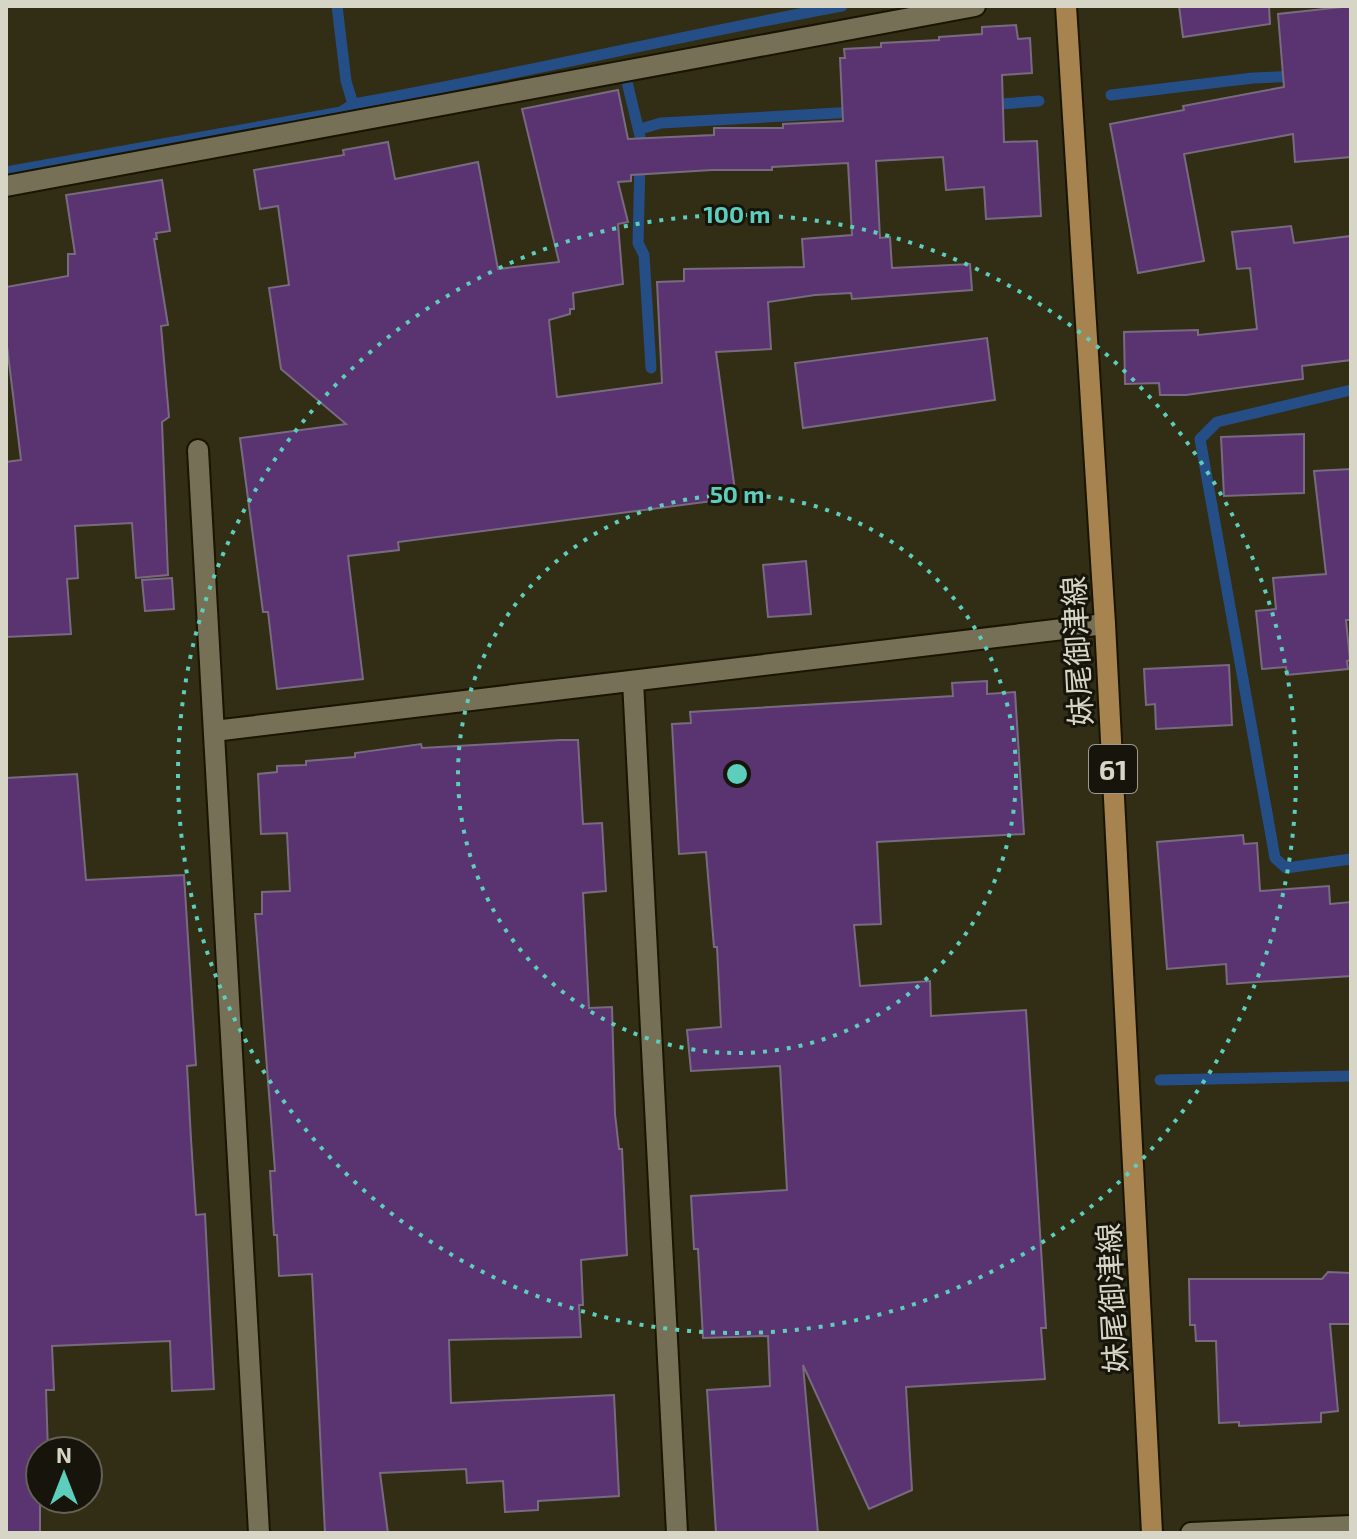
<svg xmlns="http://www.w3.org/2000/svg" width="1357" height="1539" font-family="'Exo 2','Noto Sans JP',sans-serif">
	<rect width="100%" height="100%" fill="#322d15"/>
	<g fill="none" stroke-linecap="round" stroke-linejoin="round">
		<path stroke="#254e87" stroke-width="11" d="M 337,6 L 346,81 L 353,104
			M 627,82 L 640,136
			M 1111,95 L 1253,78 L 1298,76
			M 988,105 L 1039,101
			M 640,129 L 661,123 L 855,112
			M 640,161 L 638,243 L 644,255 L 651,368
			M 6,172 L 341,112 L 353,104 C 517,75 678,36 842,6
			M 1351,390 L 1217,422 L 1200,439 L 1275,858 L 1286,868 L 1351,859
			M 1160,1080 L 1351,1076"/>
	</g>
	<path fill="#5a3470" stroke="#786a81" stroke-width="2" fill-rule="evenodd" d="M 1179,6 L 1269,6 L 1270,24 L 1183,37 Z
		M 1351,6 L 1351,157 L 1295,162 L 1293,134 L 1184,154 L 1204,261 L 1138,273 L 1110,124 L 1184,110 L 1183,106 L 1284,87 L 1278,14 Z
		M 1016,25 L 1018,39 L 1030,38 L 1032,73 L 1002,75 L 1004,142 L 1037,141 L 1041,216 L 986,219 L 984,187 L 946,190 L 943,157 L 876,161 L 880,238 L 890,237 L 892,268 L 970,264 L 972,290 L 852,299 L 851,293 L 815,295 L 768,302 L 771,349 L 716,352 L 736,498 L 398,542 L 399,550 L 348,556 L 363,679 L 277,689 L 268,612 L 263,612 L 240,438 L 346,424 L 281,369 L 269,288 L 289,285 L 278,206 L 260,209 L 254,170 L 344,155 L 343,150 L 388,142 L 395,179 L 478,162 L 498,269 L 559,262 L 522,109 L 618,90 L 628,139 L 714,135 L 714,128 L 783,128 L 783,124 L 843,121 L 840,58 L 845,58 L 844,49 L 881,47 L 881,43 L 939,40 L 939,37 L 982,34 L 982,27 ZM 848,163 L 852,235 L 802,239 L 804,267 L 684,269 L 684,281 L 657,282 L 662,383 L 557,397 L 549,320 L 570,314 L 570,309 L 574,309 L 573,293 L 623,284 L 618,224 L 628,222 L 618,182 L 631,181 L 631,175 L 712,170 L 772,170 L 772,167 Z
		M 162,180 L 170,231 L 156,233 L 157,239 L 154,239 L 168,325 L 161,326 L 169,417 L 162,422 L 168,575 L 136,578 L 132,523 L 75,526 L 78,578 L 67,579 L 71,634 L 6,637 L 6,462 L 21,460 L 6,338 L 6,287 L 68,276 L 68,254 L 75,254 L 66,195 Z
		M 1291,226 L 1294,243 L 1351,236 L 1351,360 L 1302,366 L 1303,379 L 1186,395 L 1160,395 L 1159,383 L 1125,384 L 1124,332 L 1198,330 L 1198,335 L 1257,329 L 1250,268 L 1237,269 L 1232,232 Z
		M 987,338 L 995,400 L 803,428 L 795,363 Z
		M 1304,434 L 1304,493 L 1224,496 L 1221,437 Z
		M 1351,469 L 1351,620 L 1346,620 L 1350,660 L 1347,661 L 1348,669 L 1287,675 L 1286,667 L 1262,669 L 1256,611 L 1276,609 L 1273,578 L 1326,574 L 1314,471 Z
		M 806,561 L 811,614 L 768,617 L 763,565 Z
		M 172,578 L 174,609 L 145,611 L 142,580 Z
		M 1229,665 L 1232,725 L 1156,729 L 1155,704 L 1146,705 L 1144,669 Z
		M 987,681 L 987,694 L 1015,692 L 1024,834 L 877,842 L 881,924 L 854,925 L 860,986 L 930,981 L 931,1016 L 1026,1010 L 1046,1328 L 1041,1328 L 1045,1379 L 906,1387 L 912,1490 L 869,1509 L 803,1365 L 818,1533 L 716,1533 L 707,1390 L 770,1386 L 768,1336 L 703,1338 L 698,1249 L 694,1249 L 691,1196 L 787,1190 L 780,1066 L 691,1071 L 687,1030 L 721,1027 L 717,947 L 714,947 L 706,852 L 679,854 L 672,724 L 691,723 L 690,712 L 953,696 L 952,683 Z
		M 560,740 L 578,740 L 583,824 L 602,823 L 606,891 L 583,893 L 589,1008 L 612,1007 L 615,1114 L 619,1149 L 622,1149 L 627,1255 L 581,1260 L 583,1305 L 579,1305 L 581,1337 L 449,1340 L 451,1403 L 614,1395 L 619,1496 L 538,1501 L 538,1510 L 505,1512 L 503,1481 L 467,1483 L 466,1469 L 380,1473 L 388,1533 L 325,1533 L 312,1274 L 279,1276 L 277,1235 L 274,1235 L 270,1171 L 275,1171 L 255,914 L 262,914 L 262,892 L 290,891 L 287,833 L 261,834 L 258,774 L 277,772 L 277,766 L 306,765 L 306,761 L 355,757 L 355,753 L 421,744 L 422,748 Z
		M 77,774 L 86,880 L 184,875 L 196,1065 L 187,1066 L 191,1139 L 196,1215 L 205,1214 L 214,1389 L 172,1391 L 170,1341 L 52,1346 L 54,1390 L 46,1390 L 48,1451 L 40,1451 L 40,1533 L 6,1533 L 6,778 Z
		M 1243,835 L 1244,844 L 1257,843 L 1260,891 L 1329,886 L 1330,904 L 1351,902 L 1351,976 L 1227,984 L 1226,964 L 1167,969 L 1157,842 Z
		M 1328,1272 L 1351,1273 L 1351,1324 L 1330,1324 L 1338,1411 L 1321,1413 L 1321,1422 L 1239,1426 L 1239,1422 L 1219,1423 L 1216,1341 L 1196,1341 L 1195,1325 L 1190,1325 L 1189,1279 L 1322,1279 Z"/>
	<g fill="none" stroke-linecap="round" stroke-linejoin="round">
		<g stroke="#1a1501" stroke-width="24">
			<path id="street" d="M 6,186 L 975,6
				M 198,450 L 259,1533
				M 633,681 L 677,1533
				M 214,731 L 1105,624
				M 1191,1533 L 1351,1526"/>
		</g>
		<g stroke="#1a1501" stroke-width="24">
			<path id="primary" d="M 1066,6 L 1105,624 L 1152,1533"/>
		</g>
		<use href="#street" stroke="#757056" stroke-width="20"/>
		<use href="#primary" stroke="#a6834f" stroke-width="20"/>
	</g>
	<g fill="none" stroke="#5ccebb" stroke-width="4" stroke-dasharray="4 8">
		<circle cx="737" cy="774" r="279"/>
		<circle cx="737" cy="774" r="559"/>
	</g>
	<g text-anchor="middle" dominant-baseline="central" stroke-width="6" stroke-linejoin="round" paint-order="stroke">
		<rect fill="#17150b" stroke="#9d9b8e" stroke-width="2" x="1089" y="745" width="48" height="48" rx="6"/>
		<g font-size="28" font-weight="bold" fill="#d7d5c6">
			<text x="1113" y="769">61</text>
		</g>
		<g font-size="30" fill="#d7d5c6" stroke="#17150b">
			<text transform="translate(1076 651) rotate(-93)">妹尾御津線</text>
			<text transform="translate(1111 1298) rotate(-93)">妹尾御津線</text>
		</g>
	</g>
	<circle cx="737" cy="774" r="12" fill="#5ccebb" stroke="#17150b" stroke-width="4"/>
	<g font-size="24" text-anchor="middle" font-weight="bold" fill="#5ccebb" stroke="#17150b" stroke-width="6" stroke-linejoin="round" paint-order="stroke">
		<text x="737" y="223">100 m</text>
		<text x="737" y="503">50 m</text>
	</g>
	<rect width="1357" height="1539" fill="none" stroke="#d7d5c6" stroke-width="16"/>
	<g transform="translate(64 1475)"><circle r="38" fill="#17150b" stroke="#646256" stroke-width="2"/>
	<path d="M0-6L14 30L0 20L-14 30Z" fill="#5ccebb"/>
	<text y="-12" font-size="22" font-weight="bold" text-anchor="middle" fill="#d7d5c6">N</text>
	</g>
</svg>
